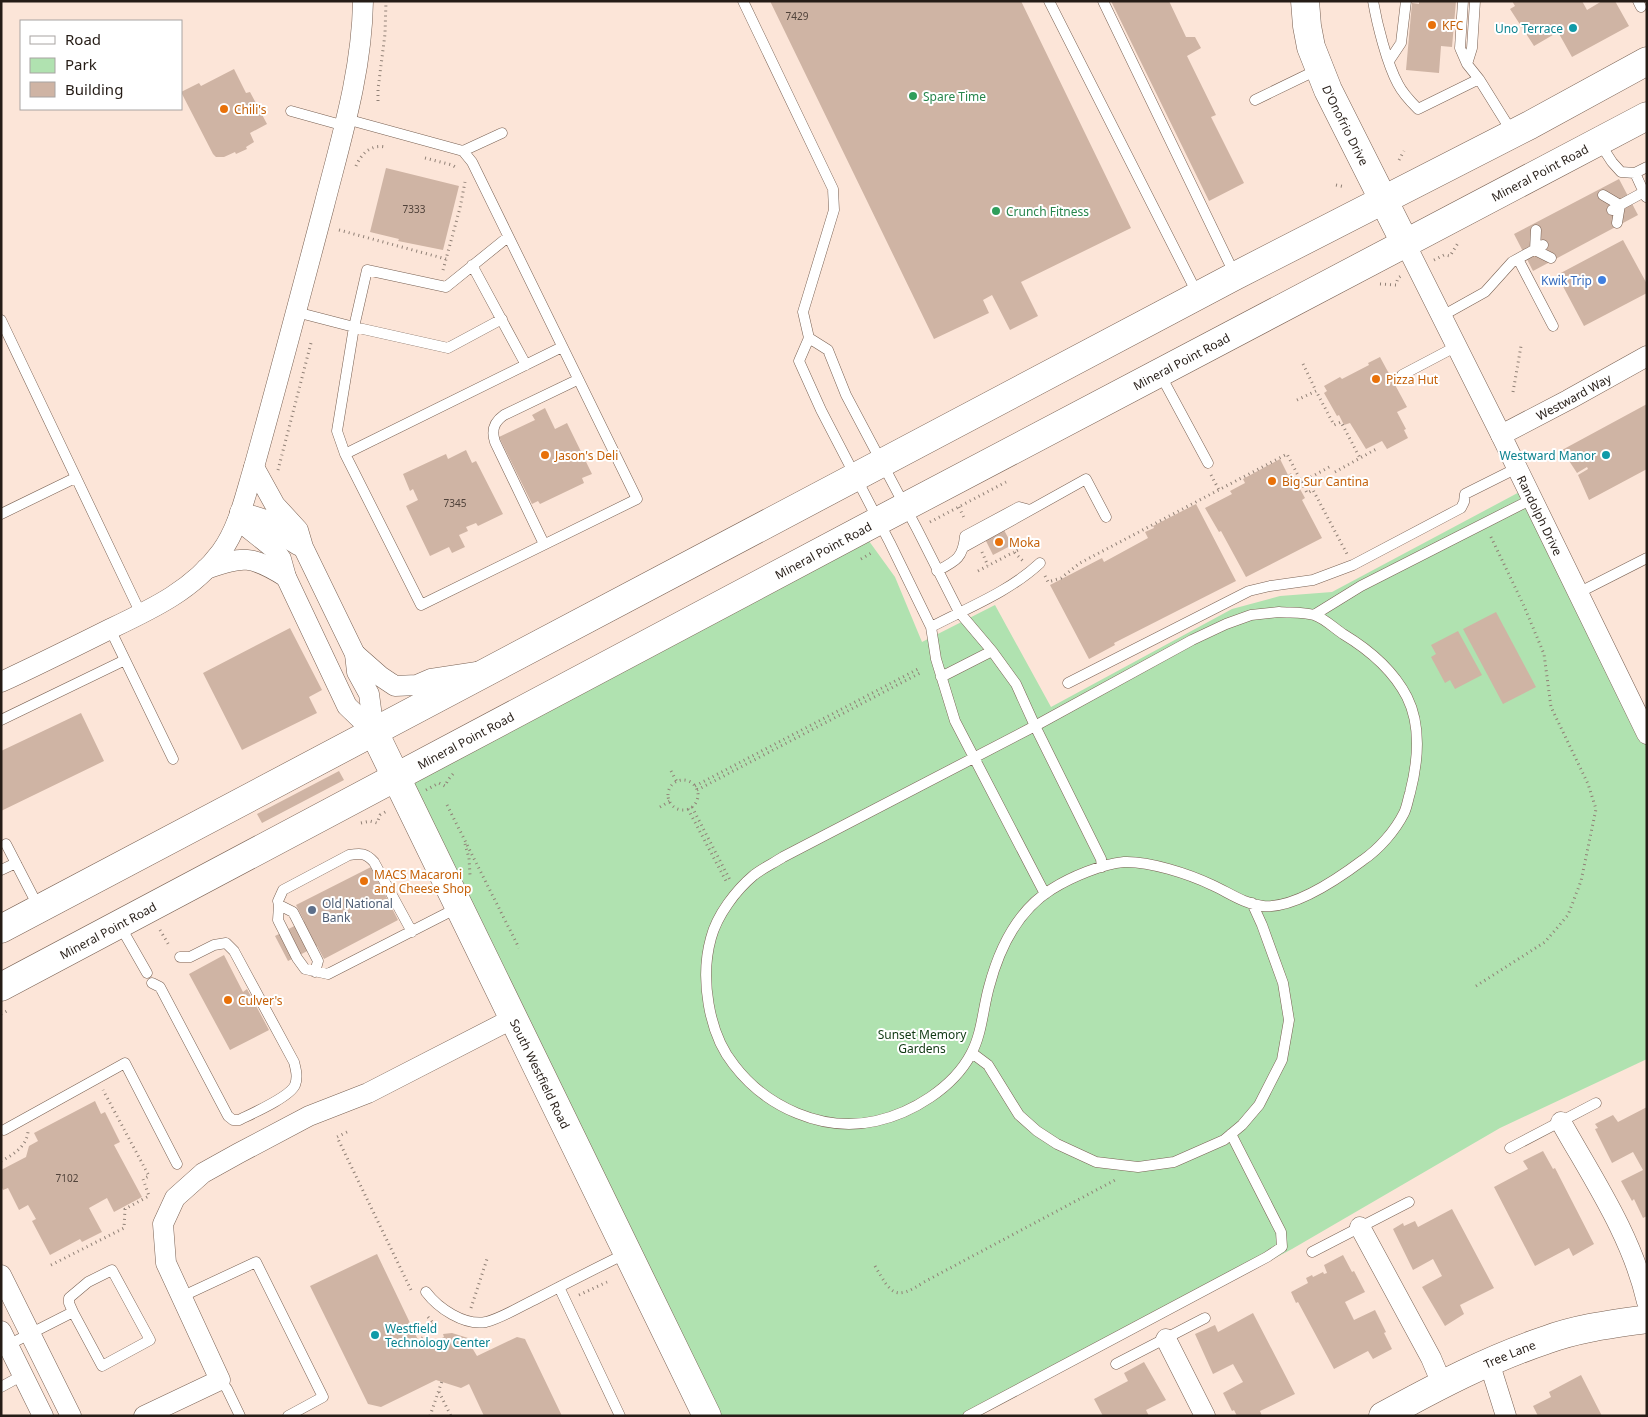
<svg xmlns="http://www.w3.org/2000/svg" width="1648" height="1417" font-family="'Noto Sans',sans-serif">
	<rect width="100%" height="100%" fill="#fce5d8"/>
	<path fill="#b0e2b0" d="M 1527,488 L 1647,734 L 1647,1059 L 1500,1128 L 1292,1249 L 979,1416 L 707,1416 L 397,777 L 861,530 L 895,577 L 922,642 L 995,605 L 1051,707 L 1232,609 L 1280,596 L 1332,592 Z"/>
	<path fill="#cfb4a4" d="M 770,1 L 1021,1 L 1131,228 L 1021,282 L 1038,316 L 1010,330 L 992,295 L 983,300 L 989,313 L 934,339 Z
		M 1111,1 L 1169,1 L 1186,37 L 1195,37 L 1201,48 L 1187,56 L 1216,115 L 1211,117 L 1244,183 L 1209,201 Z
		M 1419,1 L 1456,1 L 1452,47 L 1441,46 L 1439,73 L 1406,70 L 1412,3 L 1419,4 Z
		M 1512,1 L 1582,1 L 1587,10 L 1602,1 L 1615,1 L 1629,26 L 1572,57 L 1558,32 L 1534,46 L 1510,9 L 1515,6 Z
		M 234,69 L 246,93 L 250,92 L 267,124 L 250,133 L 254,142 L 246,147 L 247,149 L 236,154 L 235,152 L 224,157 L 216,157 L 213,154 L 181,92 L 199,83 L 201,86 Z
		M 386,168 L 459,186 L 443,250 L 398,241 L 399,239 L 370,232 Z
		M 1619,179 L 1638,215 L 1533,271 L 1514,234 Z
		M 1623,240 L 1647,284 L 1647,293 L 1584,326 L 1557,275 Z
		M 1380,357 L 1407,407 L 1397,412 L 1406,429 L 1404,430 L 1408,438 L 1387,449 L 1382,441 L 1366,449 L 1350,423 L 1344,425 L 1339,415 L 1337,416 L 1324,393 L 1327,391 L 1324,386 L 1340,377 L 1342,379 L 1369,365 L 1368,363 Z
		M 1647,404 L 1647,469 L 1589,500 L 1578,475 L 1588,469 L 1587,467 L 1577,473 L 1562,450 Z
		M 545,408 L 555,429 L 567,423 L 592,474 L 582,478 L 584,483 L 540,504 L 538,501 L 532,504 L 499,437 L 535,420 L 532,415 Z
		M 466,450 L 472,463 L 476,461 L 503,514 L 478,526 L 476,523 L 466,527 L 468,531 L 459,535 L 465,547 L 452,553 L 449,547 L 430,556 L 406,506 L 418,500 L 413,489 L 410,491 L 403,474 L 446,454 L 448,459 Z
		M 1280,459 L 1288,475 L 1291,473 L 1305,498 L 1302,500 L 1322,538 L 1246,577 L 1221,531 L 1219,532 L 1205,508 L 1232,494 L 1230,491 L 1245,483 L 1243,479 Z
		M 1196,504 L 1236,581 L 1114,643 L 1115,645 L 1089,659 L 1050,585 L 1102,558 L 1104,562 L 1148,538 L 1145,532 L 1154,528 L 1153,526 Z
		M 1004,530 L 1012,545 L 993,555 L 985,539 Z
		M 1496,612 L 1536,687 L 1503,704 L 1463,629 Z
		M 290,628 L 322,690 L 309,697 L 317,713 L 242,750 L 203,673 Z
		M 1458,631 L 1482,675 L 1455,689 L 1450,680 L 1445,683 L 1431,657 L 1436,654 L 1431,645 Z
		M 81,713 L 104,761 L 1,811 L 1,751 Z
		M 339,771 L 344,780 L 262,823 L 257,814 Z
		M 371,867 L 398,920 L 324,959 L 317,946 L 288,961 L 275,936 L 304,921 L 296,905 Z
		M 224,955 L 243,992 L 247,989 L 269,1030 L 230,1050 L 189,974 Z
		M 95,1101 L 101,1114 L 105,1112 L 120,1142 L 114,1145 L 142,1197 L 114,1212 L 107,1198 L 89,1208 L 102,1232 L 82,1242 L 80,1239 L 50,1255 L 32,1221 L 36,1219 L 28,1205 L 19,1210 L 8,1188 L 3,1190 L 1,1186 L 1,1170 L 26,1157 L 29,1146 L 38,1141 L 34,1133 Z
		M 1647,1107 L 1647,1216 L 1643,1218 L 1634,1199 L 1632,1201 L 1621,1181 L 1643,1170 L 1633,1152 L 1612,1163 L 1595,1129 L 1598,1128 L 1595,1124 L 1613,1115 L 1618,1122 Z
		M 1543,1151 L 1553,1169 L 1555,1168 L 1594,1244 L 1573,1256 L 1569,1248 L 1535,1266 L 1494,1187 L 1528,1169 L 1523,1161 Z
		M 1452,1209 L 1494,1288 L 1460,1305 L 1464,1314 L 1445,1326 L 1422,1287 L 1442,1276 L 1433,1259 L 1413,1270 L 1393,1229 L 1403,1223 L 1404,1226 L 1415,1221 L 1418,1227 Z
		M 377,1254 L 422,1348 L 444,1337 L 443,1334 L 452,1333 L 468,1338 L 474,1344 L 471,1346 L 477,1356 L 517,1337 L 525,1339 L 562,1416 L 484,1416 L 469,1384 L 461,1388 L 436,1380 L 381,1407 L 368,1404 L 310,1286 Z
		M 1343,1255 L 1352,1272 L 1354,1271 L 1365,1292 L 1345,1302 L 1354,1320 L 1375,1310 L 1386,1332 L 1384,1333 L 1392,1349 L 1373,1359 L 1368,1351 L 1334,1369 L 1298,1302 L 1296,1303 L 1291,1292 L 1308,1283 L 1306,1278 L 1312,1275 L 1313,1277 L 1323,1272 L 1324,1274 L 1327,1273 L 1324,1265 Z
		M 1253,1313 L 1295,1394 L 1260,1411 L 1262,1416 L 1237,1416 L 1234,1410 L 1232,1411 L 1223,1393 L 1243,1382 L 1233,1364 L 1213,1374 L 1195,1334 L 1215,1325 L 1218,1332 Z
		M 1144,1362 L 1166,1400 L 1146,1410 L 1149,1416 L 1103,1416 L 1094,1399 L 1128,1381 L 1124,1373 Z
		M 1581,1375 L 1602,1416 L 1538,1416 L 1533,1406 L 1551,1397 L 1549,1392 Z"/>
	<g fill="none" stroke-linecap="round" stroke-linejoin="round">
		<g stroke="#796153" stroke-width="11">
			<path id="lane" d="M 743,1 L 833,189 L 834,210 L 803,312 L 809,338 L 828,350 L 846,395 L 917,529 L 959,612 L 992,651 L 1016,684 L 1035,726 L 1101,859 L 1102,867
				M 1049,1 L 1198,295
				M 1103,1 L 1235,275
				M 1373,1 C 1377,24 1387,64 1398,84 C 1403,94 1410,101 1418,109 L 1479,79
				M 1463,1 L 1460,48 L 1467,64 L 1479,79 L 1512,132
				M 1638,1 L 1641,7
				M 1389,61 L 1401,43 L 1406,1
				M 1467,64 L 1472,48 L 1475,1
				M 1255,100 L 1319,69
				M 291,111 L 345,126
				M 346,119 L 463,151 L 472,162 L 637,499 L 421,605 L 345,454 L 337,431 L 354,327 L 367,270 L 446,287 L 508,237
				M 1599,142 L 1612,162 L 1621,172 L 1635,173
				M 463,151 L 502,133
				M 1603,195 L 1620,205 L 1612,210
				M 1646,197 L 1635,173 L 1647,167
				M 1617,223 L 1620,205 L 1644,192
				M 1535,250 L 1536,230
				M 1535,250 L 1551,258
				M 1518,259 L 1553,326
				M 472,265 L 526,365
				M 296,312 L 354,327 L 448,348 L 502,319
				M 1442,316 L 1485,292 L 1512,262 L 1543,245
				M 1,320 L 141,614
				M 809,338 L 799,361 L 821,410 L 890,543 L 931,627 L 936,659 L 955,721 L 1045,894
				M 1160,374 L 1208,463
				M 1402,375 L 1457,346
				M 345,454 L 562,347
				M 1,514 L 75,478
				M 544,544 L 495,442 C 491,430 494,422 504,415 L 577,380
				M 964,547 L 1086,479 L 1106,517
				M 937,571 C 956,561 963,558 965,536 L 1019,507 L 1030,510
				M 1578,593 L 1647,558
				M 1279,612 C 1289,613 1303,612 1314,615 C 1324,618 1334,628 1343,634 C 1368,649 1393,670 1407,697 C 1422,727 1418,762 1410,793 C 1408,799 1407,807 1404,813 C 1395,831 1379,849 1363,860 C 1339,878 1294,909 1263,906 C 1244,904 1228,892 1212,885 C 1189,874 1149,861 1124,862 C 1102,864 1071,877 1052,889 C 1018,910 999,949 989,987 C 983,1008 982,1034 971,1054 C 953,1088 912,1113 876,1121 C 823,1133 766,1107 734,1065 C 708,1033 700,977 711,938 C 717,915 736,890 754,875 C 763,868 774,863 783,857 L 1035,726 L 1192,640 L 1226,624 L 1251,615 Z
				M 1314,615 L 1361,586 L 1532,499
				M 931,627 C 967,608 1009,592 1040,563
				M 110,629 L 173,759
				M 941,677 L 992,651
				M 1068,683 L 1249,591 L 1270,586 L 1313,580 L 1353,565 L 1461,508 L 1464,502 L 1465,494 L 1517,468
				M 1,720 L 125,660
				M 6,844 L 39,908
				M 1,870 L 16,863
				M 279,905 L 293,912 L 318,961 L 315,972
				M 119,924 L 147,973
				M 412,932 L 374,862 C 366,853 361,853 349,855 L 283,890 L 278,901 L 279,905 L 278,920 L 297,958 L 305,969 L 328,974 L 459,907
				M 152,983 L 160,987 L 228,1116 L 233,1120 L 239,1120 C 251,1114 290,1097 295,1085 C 298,1077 296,1070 294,1062 L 234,951 L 226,943 L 214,945 L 190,957 L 180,957
				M 972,1053 L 988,1065 L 1019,1115 L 1037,1131 L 1057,1144 L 1096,1162 L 1138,1167 L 1174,1162 L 1224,1140 L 1242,1125 L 1259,1105 L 1282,1060 L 1289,1020 L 1283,983 L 1262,925 L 1252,903
				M 4,1130 L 125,1063 L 177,1164
				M 1510,1148 L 1596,1103
				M 1312,1252 L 1409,1202
				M 559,1287 L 620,1416
				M 426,1292 C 438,1308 464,1326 486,1322 C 502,1318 519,1307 534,1300 C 565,1284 596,1268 627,1253
				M 181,1297 L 256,1262 L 323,1397 L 288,1416
				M 8,1345 L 73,1312 L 102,1366 L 150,1340 L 112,1270 L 88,1282 L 69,1298 L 69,1303 L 73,1312
				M 1116,1364 L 1205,1318
				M 220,1380 L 227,1389 L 240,1416
				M 1,1387 L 23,1375
				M 968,1416 L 1267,1257 L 1282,1247 L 1281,1232 L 1231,1134"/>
		</g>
		<g stroke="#796153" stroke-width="21">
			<g id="street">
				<path id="s1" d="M 1405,243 L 1501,435 L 1647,734"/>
				<path id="s2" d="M 1501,435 L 1568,400 L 1647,356"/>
				<path d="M 254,467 L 275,505 L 298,530 L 303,547 L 355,654 L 357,672 L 369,694 L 374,732"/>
				<path d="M 240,512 L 266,520 L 290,540 L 298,545"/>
				<path d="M 238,520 L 273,548 L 281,559 L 286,577 L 347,706 L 374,732"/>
				<path d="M 206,569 C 244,556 251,555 286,577"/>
				<path d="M 355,654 L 380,676 L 395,686 L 417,685 L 431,679 L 477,672"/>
				<path d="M 1,682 C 38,665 74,647 110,629 C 152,609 193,590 221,552 C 239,527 245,496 254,467 C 278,381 301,293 324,206 C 341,139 362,72 363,1"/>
				<path d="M 1561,1122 C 1593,1179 1632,1236 1647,1302"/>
				<path d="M 1360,1227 L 1431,1358 L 1442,1384"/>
				<path d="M 1,1275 L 71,1416"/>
				<path d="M 1,1331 L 43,1416"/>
				<path d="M 1166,1339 L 1205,1416"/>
				<path d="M 1489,1362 L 1506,1416"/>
				<path d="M 144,1416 L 220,1380 L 166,1263 L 163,1224 L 175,1198 L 203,1173 L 239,1153 L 309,1116 L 368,1093 L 514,1018"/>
			</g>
		</g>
		<g stroke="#796153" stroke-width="29">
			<g id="secondary">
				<path id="s3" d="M 1305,1 L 1307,26 L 1311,47 L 1328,90 L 1405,243"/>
				<path id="s4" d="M 374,732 L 707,1416"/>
				<path d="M 1,929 L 1235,276 L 1530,125 L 1647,61"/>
				<path id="s5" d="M 1,987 L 878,521 L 1647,116"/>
				<path id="s6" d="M 1383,1416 C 1436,1387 1489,1359 1546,1340 C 1578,1328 1613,1324 1647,1319"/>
			</g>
		</g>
		<path stroke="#908076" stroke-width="3" stroke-dasharray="1 4" stroke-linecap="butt" d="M 378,101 L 378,89 L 385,34 L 386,1
			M 425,158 L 452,165 L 457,168
			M 1399,160 L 1404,151
			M 356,166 C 361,154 371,144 385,147
			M 1336,185 L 1345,187
			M 339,230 L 446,259
			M 1434,260 L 1444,255 L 1450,256 L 1458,243
			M 443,270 L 460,208 L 465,182
			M 1380,284 L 1396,285 L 1398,278 L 1401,276
			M 1303,364 L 1316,391
			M 1513,392 L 1521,346
			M 1297,400 L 1316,391 L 1334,425 L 1341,422 L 1360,458
			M 278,470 L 311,343
			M 1335,472 L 1378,448
			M 1211,475 L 1219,490
			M 1302,482 L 1331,466
			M 959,507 L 965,520
			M 930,522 L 1006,482
			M 1011,537 L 1018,550 L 1014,552 L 1023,561
			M 982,552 L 988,566
			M 861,559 L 873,552
			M 978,571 L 1014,552
			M 1045,576 L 1048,582 L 1061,578 L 1080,563 L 1287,454 L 1307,493 L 1313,490 L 1347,554
			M 671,771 L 677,782
			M668 795a15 15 0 1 1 30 0a15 15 0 1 1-30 0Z
			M 695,786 L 918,669
			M 426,790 L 439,783 L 445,786 L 448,780 L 453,774
			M 697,790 L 920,673
			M 447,805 L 519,948
			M 660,807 L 670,801
			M 692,807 L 730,880
			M 688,809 L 727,883
			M 361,823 L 370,821 L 377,823 L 380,815 L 387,811
			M 465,844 L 469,858 L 470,875
			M 160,930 L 170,947
			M 1476,986 L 1545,942 L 1568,915 L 1581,881 L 1596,809 L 1588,784 L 1551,707 L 1544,654 L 1524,606 L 1490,535
			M 1,1014 L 9,1010
			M 347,1132 L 337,1137 L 411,1290
			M 1,1161 C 13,1155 26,1147 28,1132
			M 51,1265 L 124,1228 L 125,1209 L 149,1196 L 143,1179 L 149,1176 L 103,1090
			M 875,1266 C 891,1293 894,1302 924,1282 L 1117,1179
			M 579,1295 L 607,1282
			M 471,1308 L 487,1259
			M 428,1317 L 433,1323 L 438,1324
			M 424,1346 L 420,1339 L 429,1335 L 433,1323
			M 439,1392 L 451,1416
			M 430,1416 L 442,1381"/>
		<use href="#lane" stroke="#fff" stroke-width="10"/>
		<use href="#street" stroke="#fff" stroke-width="20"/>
		<use href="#secondary" stroke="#fff" stroke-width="28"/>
	</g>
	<g fill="#e8710a" stroke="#fff" stroke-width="2">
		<circle cx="1432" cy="25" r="5"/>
		<circle cx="224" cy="109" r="5"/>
		<circle cx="1376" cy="379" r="5"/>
		<circle cx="545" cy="455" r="5"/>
		<circle cx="1272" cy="481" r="5"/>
		<circle cx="999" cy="542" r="5"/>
		<circle cx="364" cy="881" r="5"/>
		<circle cx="228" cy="1000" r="5"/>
	</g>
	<g fill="#0f9aa8" stroke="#fff" stroke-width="2">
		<circle cx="1573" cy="28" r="5"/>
		<circle cx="1606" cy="455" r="5"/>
		<circle cx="375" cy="1335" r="5"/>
	</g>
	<g fill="#2e9e5b" stroke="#fff" stroke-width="2">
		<circle cx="913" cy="96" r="5"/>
		<circle cx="996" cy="211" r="5"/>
	</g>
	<circle fill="#3f7fe0" stroke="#fff" stroke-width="2" cx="1602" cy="280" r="5"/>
	<circle fill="#5c6f8a" stroke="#fff" stroke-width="2" cx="312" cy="910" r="5"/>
	<g text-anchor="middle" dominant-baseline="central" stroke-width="4" stroke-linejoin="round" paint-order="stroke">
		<g font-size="10" fill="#50423a">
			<text x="797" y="16">7429</text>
			<text x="414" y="209">7333</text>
			<text x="455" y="503">7345</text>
			<text x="67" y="1178">7102</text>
		</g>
		<g font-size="12" fill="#c56008" stroke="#fff" text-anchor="start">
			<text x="1442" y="25">KFC</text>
			<text x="234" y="109">Chili's</text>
			<text x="1386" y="379">Pizza Hut</text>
			<text x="555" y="455">Jason's Deli</text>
			<text x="1282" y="481">Big Sur Cantina</text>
			<text x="1009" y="542">Moka</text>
			<text x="374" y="874">MACS Macaroni<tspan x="374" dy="14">and Cheese Shop</tspan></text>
			<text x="238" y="1000">Culver's</text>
		</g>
		<g font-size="12" fill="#0d838f" stroke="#fff" text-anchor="end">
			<text x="1563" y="28">Uno Terrace</text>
			<text x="1596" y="455">Westward Manor</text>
			<text x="385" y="1328" text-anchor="start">Westfield<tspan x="385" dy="14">Technology Center</tspan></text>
		</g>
		<g font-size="12" fill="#27864d" stroke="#fff" text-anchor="start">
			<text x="923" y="96">Spare Time</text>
			<text x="1006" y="211">Crunch Fitness</text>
		</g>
		<g font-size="12" fill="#251c16" stroke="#fff">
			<text stroke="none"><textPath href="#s3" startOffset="132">D'Onofrio Drive</textPath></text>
			<text stroke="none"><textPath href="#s5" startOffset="1741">Mineral Point Road</textPath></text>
			<text stroke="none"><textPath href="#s5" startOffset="1336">Mineral Point Road</textPath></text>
			<text stroke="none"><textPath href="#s2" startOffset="82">Westward Way</textPath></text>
			<text stroke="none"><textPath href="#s1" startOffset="304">Randolph Drive</textPath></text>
			<text stroke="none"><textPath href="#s5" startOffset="931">Mineral Point Road</textPath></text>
			<text stroke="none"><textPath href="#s5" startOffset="526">Mineral Point Road</textPath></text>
			<text stroke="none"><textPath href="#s5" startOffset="121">Mineral Point Road</textPath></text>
			<text stroke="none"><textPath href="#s4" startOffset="380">South Westfield Road</textPath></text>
			<text stroke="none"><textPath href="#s6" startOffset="141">Tree Lane</textPath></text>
		</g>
		<g font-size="12" fill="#366cbe" stroke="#fff" text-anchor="end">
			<text x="1592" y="280">Kwik Trip</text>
		</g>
		<g font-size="12" fill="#4e5e75" stroke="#fff" text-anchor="start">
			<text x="322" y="903">Old National<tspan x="322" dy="14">Bank</tspan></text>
		</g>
		<g font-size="12" fill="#103913" stroke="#fff">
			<text x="922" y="1034">Sunset Memory<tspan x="922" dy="14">Gardens</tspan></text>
		</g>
	</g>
	<rect width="1648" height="1417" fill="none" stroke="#251c16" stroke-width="5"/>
	<rect x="20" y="20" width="162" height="90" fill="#ffffff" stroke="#a8a4a2"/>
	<rect x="30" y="36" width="25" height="8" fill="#ffffff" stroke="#a8a4a2"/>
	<text x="65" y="45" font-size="15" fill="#251c16">Road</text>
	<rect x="30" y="58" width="25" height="15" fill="#b0e2b0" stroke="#a8a4a2"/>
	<text x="65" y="70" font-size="15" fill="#251c16">Park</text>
	<rect x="30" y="82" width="25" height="15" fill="#cfb4a4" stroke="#a8a4a2"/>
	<text x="65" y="95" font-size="15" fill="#251c16">Building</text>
</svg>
